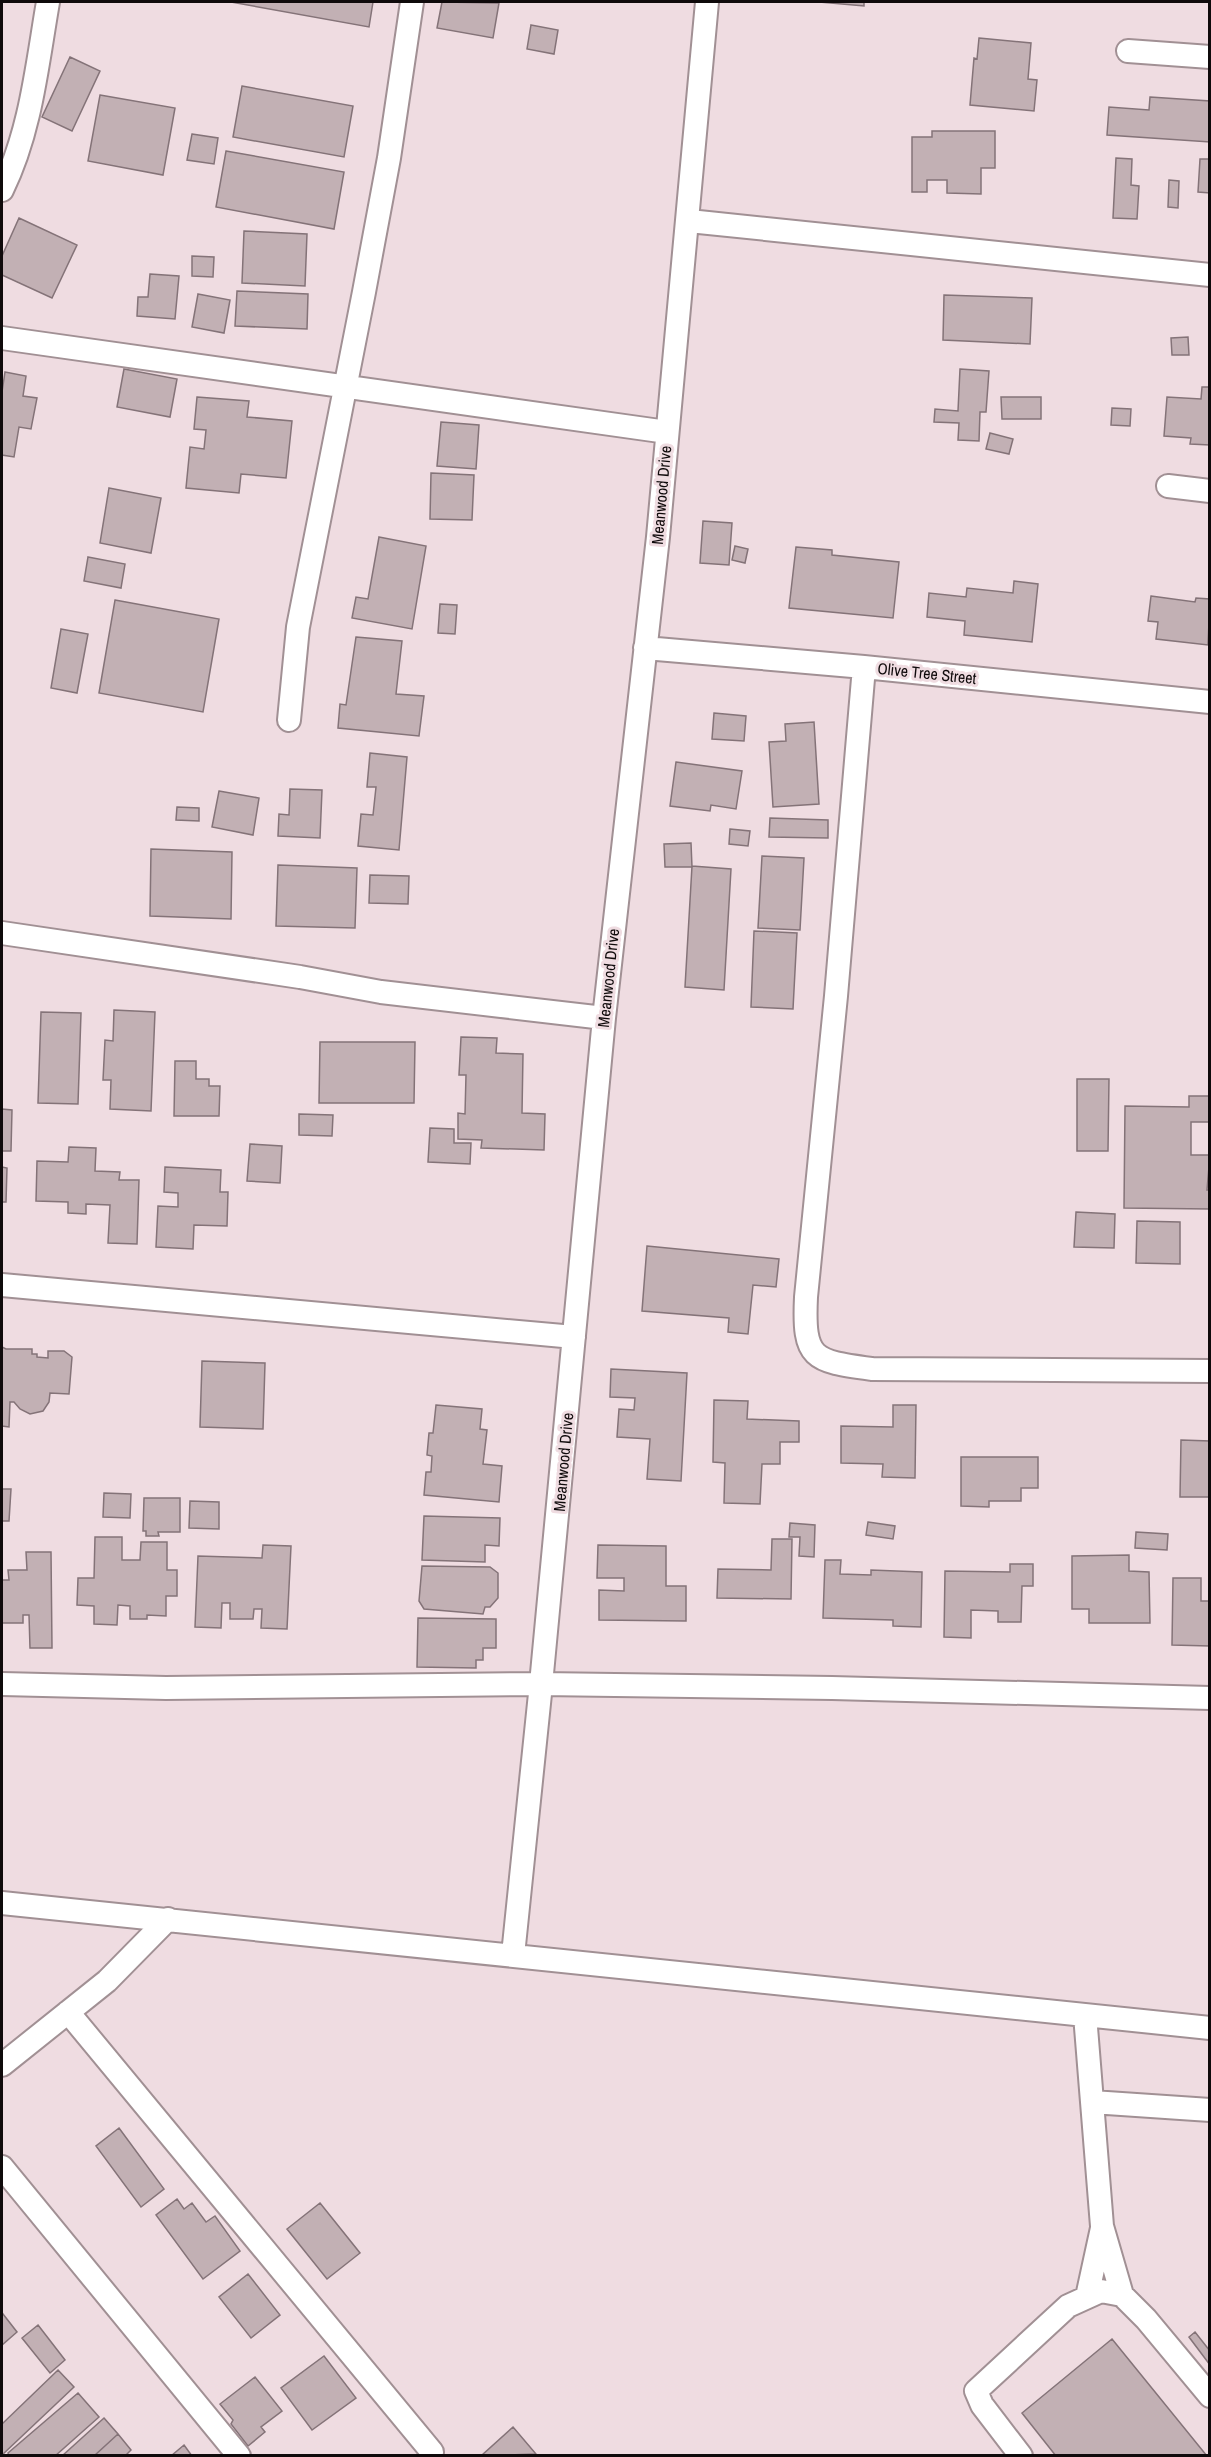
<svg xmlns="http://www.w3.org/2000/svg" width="1211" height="2457" font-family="'Archivo Narrow',sans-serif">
	<rect width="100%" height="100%" fill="#efdce1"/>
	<path fill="#c2b0b4" stroke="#847378" stroke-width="1.5" d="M 231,2 L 373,2 L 369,27 Z
		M 442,2 L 499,3 L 493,38 L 437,28 Z
		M 819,2 L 864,2 L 864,6 Z
		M 531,25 L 558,30 L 554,54 L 527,49 Z
		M 979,38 L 1031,43 L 1028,79 L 1037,80 L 1034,111 L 970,105 L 974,58 L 977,59 Z
		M 70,57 L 100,71 L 72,131 L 42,117 Z
		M 242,86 L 353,106 L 344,157 L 233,137 Z
		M 100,95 L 175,108 L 163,175 L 88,161 Z
		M 1150,97 L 1210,101 L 1210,142 L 1107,135 L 1109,107 L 1149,110 Z
		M 932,131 L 995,131 L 995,168 L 981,168 L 981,194 L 947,193 L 947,180 L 927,180 L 927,192 L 912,192 L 912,137 L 932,137 Z
		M 192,134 L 218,138 L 214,164 L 187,160 Z
		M 226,151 L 344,172 L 334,229 L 216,207 Z
		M 1116,158 L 1132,159 L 1131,185 L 1139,186 L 1137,219 L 1113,218 Z
		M 1200,159 L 1210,159 L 1210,193 L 1198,192 Z
		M 1169,180 L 1179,181 L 1178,208 L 1168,207 Z
		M 19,218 L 77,245 L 52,298 L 2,275 L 2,256 Z
		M 244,231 L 307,234 L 305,286 L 242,283 Z
		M 192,256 L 214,257 L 213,277 L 192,276 Z
		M 150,274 L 179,276 L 175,319 L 137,316 L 138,297 L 148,297 Z
		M 237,291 L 308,294 L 307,329 L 235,326 Z
		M 198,294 L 230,300 L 224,333 L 192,327 Z
		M 944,295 L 1032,298 L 1030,344 L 943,340 Z
		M 1188,337 L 1189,355 L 1172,355 L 1171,338 Z
		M 124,369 L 177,379 L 170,417 L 117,407 Z
		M 960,369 L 989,371 L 986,412 L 980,412 L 979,441 L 958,440 L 959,423 L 934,422 L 935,409 L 958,411 Z
		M 5,372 L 26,376 L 23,396 L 37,398 L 31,429 L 19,427 L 14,457 L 2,455 L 2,392 Z
		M 1202,387 L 1210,387 L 1210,445 L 1190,444 L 1191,438 L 1164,436 L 1167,397 L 1201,399 Z
		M 197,397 L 249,401 L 247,417 L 292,421 L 286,478 L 241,474 L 239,493 L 186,488 L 190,447 L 204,449 L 206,430 L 194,429 Z
		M 1001,397 L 1041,397 L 1041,419 L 1002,419 Z
		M 1112,408 L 1131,409 L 1130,426 L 1111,425 Z
		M 441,422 L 479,425 L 476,469 L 437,466 Z
		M 990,433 L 1013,439 L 1009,454 L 986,449 Z
		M 431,473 L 474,475 L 472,520 L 430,519 Z
		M 109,488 L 161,498 L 151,553 L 100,543 Z
		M 703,521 L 732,523 L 729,565 L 700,563 Z
		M 379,537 L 426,546 L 412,629 L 352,618 L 356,597 L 368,599 Z
		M 735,546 L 748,549 L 745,563 L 732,560 Z
		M 796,547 L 832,550 L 832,555 L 899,562 L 893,618 L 789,608 Z
		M 88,557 L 125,564 L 121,588 L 84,581 Z
		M 1014,581 L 1038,584 L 1032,642 L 964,635 L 965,621 L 927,617 L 929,593 L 966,597 L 967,588 L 1013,593 Z
		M 1151,596 L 1195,602 L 1196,598 L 1210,599 L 1208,645 L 1156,639 L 1158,622 L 1148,621 Z
		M 115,600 L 219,619 L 203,712 L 99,693 Z
		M 440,604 L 457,605 L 455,634 L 438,633 Z
		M 61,629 L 88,634 L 77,693 L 51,688 Z
		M 356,637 L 402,641 L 396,694 L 424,696 L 419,736 L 338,728 L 340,704 L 346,705 Z
		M 714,713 L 746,716 L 744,741 L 712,739 Z
		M 814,722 L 819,804 L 773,807 L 769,742 L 786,741 L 785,724 Z
		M 370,753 L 407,757 L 399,850 L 358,846 L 361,814 L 373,815 L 376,787 L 367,787 Z
		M 676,762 L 742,771 L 736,809 L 711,805 L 710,811 L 670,806 Z
		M 290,789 L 322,790 L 320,838 L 278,836 L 279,814 L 289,815 Z
		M 219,791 L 259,798 L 253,835 L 212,827 Z
		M 177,807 L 199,808 L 199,821 L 176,820 Z
		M 770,818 L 828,820 L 828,838 L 769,837 Z
		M 730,829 L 750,831 L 748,846 L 729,844 Z
		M 691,843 L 692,867 L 665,867 L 664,844 Z
		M 151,849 L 232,852 L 231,919 L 150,916 Z
		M 762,856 L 804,858 L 800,930 L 758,928 Z
		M 278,865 L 357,868 L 355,928 L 276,926 Z
		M 692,866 L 731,869 L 724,990 L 685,987 Z
		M 370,875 L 409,876 L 408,904 L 369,903 Z
		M 754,931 L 797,933 L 793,1009 L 751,1007 Z
		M 114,1010 L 155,1012 L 151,1111 L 110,1109 L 111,1080 L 103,1080 L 105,1040 L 113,1041 Z
		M 41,1012 L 81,1013 L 78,1104 L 38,1103 Z
		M 461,1037 L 497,1038 L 496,1053 L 523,1054 L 522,1113 L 545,1114 L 544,1150 L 481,1148 L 482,1140 L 458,1139 L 458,1113 L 465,1114 L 466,1075 L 459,1075 Z
		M 320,1042 L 415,1042 L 414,1103 L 319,1103 Z
		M 175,1061 L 196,1061 L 196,1079 L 209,1079 L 209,1086 L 220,1086 L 219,1116 L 174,1116 Z
		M 1077,1079 L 1109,1079 L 1108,1151 L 1077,1151 Z
		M 1189,1096 L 1210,1096 L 1210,1122 L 1191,1122 L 1191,1155 L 1210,1155 L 1207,1190 L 1210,1190 L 1210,1209 L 1124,1208 L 1125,1106 L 1189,1107 Z
		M 2,1109 L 12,1110 L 11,1151 L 2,1151 Z
		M 299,1114 L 333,1115 L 332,1136 L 299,1135 Z
		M 430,1128 L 454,1129 L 454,1143 L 471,1143 L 470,1164 L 428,1162 Z
		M 250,1144 L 282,1146 L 280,1183 L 247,1181 Z
		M 69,1147 L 96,1148 L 95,1171 L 120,1172 L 119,1180 L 139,1180 L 137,1244 L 108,1243 L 110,1205 L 86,1204 L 86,1214 L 68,1213 L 68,1202 L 36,1201 L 37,1161 L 68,1162 Z
		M 2,1167 L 7,1168 L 6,1202 L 2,1202 Z
		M 165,1167 L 221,1170 L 220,1192 L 228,1192 L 227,1226 L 194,1225 L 193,1249 L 156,1247 L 158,1206 L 178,1207 L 178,1193 L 164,1192 Z
		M 1076,1212 L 1115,1214 L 1114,1248 L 1074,1247 Z
		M 1137,1221 L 1180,1222 L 1180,1264 L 1136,1263 Z
		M 647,1246 L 779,1259 L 776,1287 L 753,1285 L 748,1334 L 728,1332 L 729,1318 L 642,1311 Z
		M 2,1347 L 6,1349 L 32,1349 L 32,1354 L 37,1354 L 37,1357 L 48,1358 L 48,1351 L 64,1351 L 72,1357 L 69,1394 L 50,1393 L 49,1402 L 43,1411 L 30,1414 L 20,1409 L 14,1402 L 10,1402 L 9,1427 L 2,1426 Z
		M 202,1361 L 265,1363 L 263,1429 L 200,1427 Z
		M 611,1369 L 687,1373 L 681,1481 L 647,1479 L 650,1439 L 617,1437 L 619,1409 L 634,1410 L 635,1398 L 610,1397 Z
		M 714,1400 L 748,1401 L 747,1419 L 799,1421 L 799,1442 L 780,1442 L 780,1464 L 762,1464 L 760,1504 L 724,1503 L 725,1463 L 713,1462 Z
		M 436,1405 L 482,1409 L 480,1429 L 487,1430 L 483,1464 L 502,1466 L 499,1502 L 424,1495 L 426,1472 L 431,1472 L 432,1456 L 427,1455 L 429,1433 L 433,1433 Z
		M 893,1405 L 916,1405 L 915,1478 L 882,1477 L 883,1464 L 841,1463 L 841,1426 L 893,1427 Z
		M 1181,1440 L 1210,1441 L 1210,1497 L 1180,1497 Z
		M 961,1457 L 1038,1457 L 1038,1488 L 1021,1488 L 1021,1501 L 989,1501 L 989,1507 L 961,1506 Z
		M 2,1489 L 11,1489 L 9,1521 L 2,1521 Z
		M 104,1493 L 131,1494 L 130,1518 L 103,1517 Z
		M 144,1498 L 180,1498 L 180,1532 L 158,1532 L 159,1536 L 146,1536 L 146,1531 L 143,1531 Z
		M 190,1501 L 219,1502 L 219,1529 L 189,1528 Z
		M 424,1516 L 500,1518 L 499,1546 L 485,1545 L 485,1562 L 422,1560 Z
		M 868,1522 L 895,1526 L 893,1539 L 866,1535 Z
		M 790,1523 L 815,1525 L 814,1557 L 799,1556 L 800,1537 L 789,1537 Z
		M 1136,1532 L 1168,1534 L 1167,1550 L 1135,1548 Z
		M 95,1537 L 122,1537 L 122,1560 L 140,1560 L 141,1542 L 167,1542 L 167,1570 L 177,1570 L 177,1596 L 166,1596 L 166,1616 L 147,1615 L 147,1619 L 130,1619 L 130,1606 L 118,1605 L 117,1625 L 94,1624 L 94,1606 L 77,1605 L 78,1578 L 94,1578 Z
		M 772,1539 L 792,1539 L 791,1599 L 717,1598 L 718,1569 L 771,1570 Z
		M 263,1545 L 291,1546 L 287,1629 L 261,1628 L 262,1609 L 254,1609 L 253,1619 L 230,1619 L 230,1603 L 222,1603 L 221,1628 L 195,1627 L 198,1556 L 262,1558 Z
		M 598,1545 L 666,1546 L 666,1586 L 686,1586 L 686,1621 L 599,1620 L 599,1590 L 624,1591 L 624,1578 L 597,1578 Z
		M 26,1552 L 51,1552 L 52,1648 L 30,1648 L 29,1615 L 23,1615 L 23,1623 L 2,1623 L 2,1580 L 9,1580 L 8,1570 L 27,1570 Z
		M 1129,1555 L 1129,1571 L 1149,1572 L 1150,1623 L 1089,1623 L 1089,1609 L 1072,1609 L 1072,1556 Z
		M 825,1560 L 841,1560 L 840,1574 L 871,1575 L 871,1570 L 922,1572 L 921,1627 L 893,1626 L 893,1620 L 823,1618 Z
		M 1010,1564 L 1033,1564 L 1033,1586 L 1022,1586 L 1021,1622 L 998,1622 L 998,1611 L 971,1610 L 971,1638 L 944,1637 L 945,1571 L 1010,1572 Z
		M 422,1566 L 490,1567 L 498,1573 L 498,1598 L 490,1607 L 485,1607 L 483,1614 L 424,1609 L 419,1601 Z
		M 1173,1578 L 1201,1578 L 1201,1601 L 1210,1601 L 1210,1646 L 1172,1645 Z
		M 418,1618 L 496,1619 L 496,1648 L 483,1648 L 483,1660 L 476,1660 L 476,1668 L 417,1667 Z
		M 119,2128 L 164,2189 L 141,2207 L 96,2146 Z
		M 177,2199 L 184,2209 L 192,2203 L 206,2222 L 215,2216 L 240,2251 L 203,2279 L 156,2215 Z
		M 320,2203 L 360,2253 L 327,2279 L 287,2229 Z
		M 248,2274 L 280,2315 L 251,2338 L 219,2297 Z
		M 3,2314 L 17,2332 L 2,2345 L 2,2315 Z
		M 38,2325 L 65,2360 L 50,2373 L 22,2338 Z
		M 1195,2332 L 1210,2351 L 1210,2365 L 1189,2337 Z
		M 1112,2339 L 1207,2456 L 1056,2456 L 1022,2413 Z
		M 324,2356 L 356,2398 L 312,2430 L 281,2388 Z
		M 58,2370 L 74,2387 L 2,2455 L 2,2424 Z
		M 255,2377 L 282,2411 L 261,2427 L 265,2432 L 248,2446 L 231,2424 L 233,2420 L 220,2404 Z
		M 78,2393 L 99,2417 L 55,2456 L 9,2456 L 8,2453 Z
		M 104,2418 L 118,2434 L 94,2456 L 62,2456 Z
		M 513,2427 L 536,2454 L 481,2456 Z
		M 118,2434 L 131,2450 L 125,2456 L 94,2456 Z
		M 184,2445 L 192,2456 L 171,2456 Z"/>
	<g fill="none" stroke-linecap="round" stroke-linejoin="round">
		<g stroke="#a19094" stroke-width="26">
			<path id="minor" d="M 1128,51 L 1210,57
				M 2,190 C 31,131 37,65 48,2
				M 689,221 L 1210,275
				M 2,338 L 667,432
				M 1168,486 L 1210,491
				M 645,648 L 864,667 L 1210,702
				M 864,667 L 836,996 L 806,1297 C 803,1360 813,1361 872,1369 L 1210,1371
				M 289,720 L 298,627 L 364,292 L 389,158 L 412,2
				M 2,933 L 300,977 L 381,992 L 604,1018
				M 2,1285 L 574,1337
				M 2,1684 L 166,1688 L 541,1684 L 832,1688 L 1210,1698
				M 2,1903 L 1210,2028
				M 513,1955 L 541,1684 L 604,1018 L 658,537 L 707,2
				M 68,2012 L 432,2452
				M 1085,2015 L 1102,2226 L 1122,2295
				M 2,2065 L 107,1981 L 168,1919
				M 1092,2102 L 1210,2110
				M 2,2167 L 239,2456
				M 1087,2297 L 1102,2228
				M 1021,2456 L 982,2405 L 976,2391 L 1068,2306 L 1101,2291 L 1122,2295 L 1146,2319 L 1210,2396"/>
		</g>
		<use href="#minor" stroke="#fff" stroke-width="22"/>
	</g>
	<g text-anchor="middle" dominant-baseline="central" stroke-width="6" stroke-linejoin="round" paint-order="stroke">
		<g font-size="16" fill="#0f0a0b" stroke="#efdce1">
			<text transform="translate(661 495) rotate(-85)">Meanwood Drive</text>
			<text transform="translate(927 673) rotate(6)">Olive Tree Street</text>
			<text transform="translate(608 978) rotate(-84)">Meanwood Drive</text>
			<text transform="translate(563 1462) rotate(-85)">Meanwood Drive</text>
		</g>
	</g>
	<rect width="1211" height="2457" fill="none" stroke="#0f0a0b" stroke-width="6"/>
</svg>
